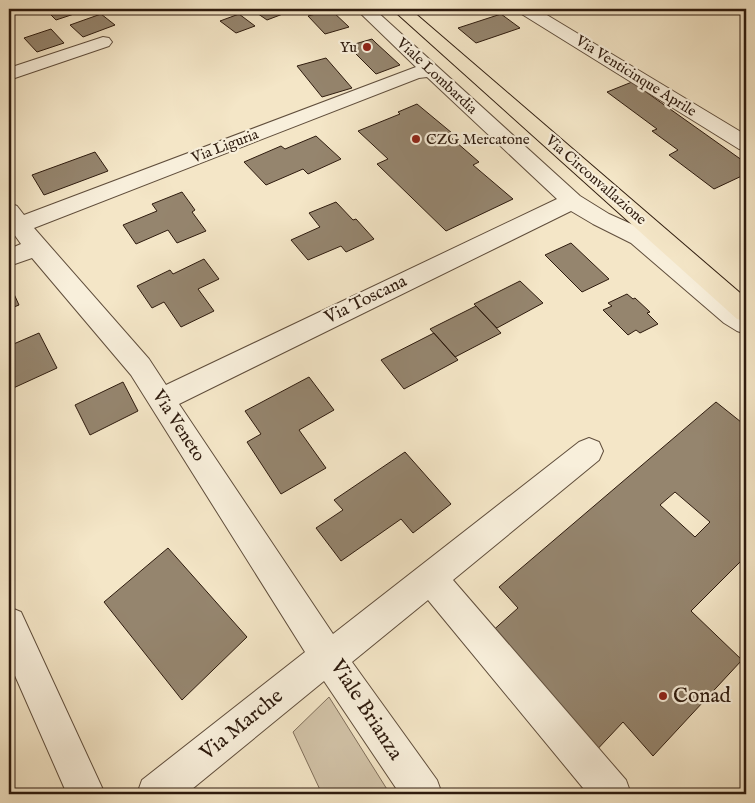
<svg xmlns="http://www.w3.org/2000/svg" width="755" height="803" font-family="'IM FELL English',serif">
	<rect width="100%" height="100%" fill="#f4e6c7"/>
	<filter id="stains"><feTurbulence type="fractalNoise" baseFrequency=".004" numOctaves="4"/><feColorMatrix values="0 0 0 0 .2 0 0 0 0 .09 0 0 0 0 .02 0 0 0 .5 -.17"/></filter>
	<radialGradient id="worn" r=".72"><stop offset=".6" stop-color="#630" stop-opacity="0"/><stop offset="1" stop-color="#630" stop-opacity=".3"/></radialGradient>
	<path fill="#d2c3a8" stroke="#806f5b" d="M 329,697 L 390,794 L 322,794 L 293,732 Z"/>
	<path fill="#95856e" stroke="#2e1b0e" fill-rule="evenodd" d="M 45,9 L 81,9 L 83,11 L 56,20 Z
		M 251,9 L 296,9 L 267,20 Z
		M 331,10 L 349,27 L 325,34 L 308,16 Z
		M 101,14 L 115,25 L 83,37 L 70,25 Z
		M 239,14 L 255,26 L 236,33 L 220,21 Z
		M 501,14 L 520,28 L 476,43 L 458,28 Z
		M 51,29 L 64,43 L 37,52 L 24,38 Z
		M 372,39 L 376,43 L 400,65 L 376,74 L 348,46 Z
		M 326,58 L 352,88 L 322,97 L 297,66 Z
		M 632,82 L 746,163 L 746,174 L 714,189 L 669,155 L 678,150 L 652,131 L 657,129 L 607,92 Z
		M 417,104 L 452,133 L 448,135 L 479,162 L 473,165 L 513,199 L 446,231 L 377,164 L 388,159 L 358,131 L 400,114 L 398,112 Z
		M 316,136 L 341,159 L 308,174 L 303,169 L 266,185 L 244,162 L 281,146 L 285,149 Z
		M 95,152 L 108,171 L 44,195 L 32,175 Z
		M 182,192 L 195,210 L 192,212 L 206,231 L 177,243 L 168,230 L 136,244 L 123,225 L 157,211 L 152,204 Z
		M 336,202 L 353,220 L 356,219 L 374,239 L 346,252 L 341,246 L 308,260 L 291,240 L 320,227 L 309,213 Z
		M 571,243 L 609,279 L 582,292 L 545,255 Z
		M 204,259 L 219,279 L 198,289 L 214,311 L 181,327 L 164,302 L 152,308 L 137,286 L 170,270 L 173,274 Z
		M 520,281 L 543,303 L 497,328 L 474,304 Z
		M 9,283 L 19,305 L 9,309 Z
		M 627,294 L 633,299 L 635,298 L 650,312 L 647,313 L 658,324 L 640,333 L 636,330 L 628,335 L 603,310 L 612,306 L 608,303 Z
		M 476,306 L 501,333 L 455,357 L 430,329 Z
		M 39,333 L 57,368 L 9,390 L 9,346 Z
		M 434,333 L 458,360 L 404,389 L 381,360 Z
		M 309,377 L 334,410 L 299,430 L 326,468 L 281,494 L 247,442 L 261,434 L 245,411 Z
		M 123,382 L 138,411 L 90,435 L 75,405 Z
		M 716,402 L 746,426 L 746,556 L 691,611 L 742,660 L 653,756 L 623,722 L 592,755 L 489,634 L 518,608 L 499,587 ZM 675,492 L 710,522 L 695,537 L 660,505 Z
		M 405,452 L 451,504 L 413,533 L 401,519 L 341,561 L 316,528 L 343,510 L 334,500 Z
		M 168,548 L 247,637 L 182,700 L 104,602 Z"/>
	<g fill="none" stroke-linecap="round" stroke-linejoin="round">
		<g stroke="#604e3c" stroke-width="2">
			<path id="minor" d="M 356,9 L 374,9 L 580,196 L 609,214 L 647,231 L 746,312 L 746,334 L 737,331 L 724,323 L 631,243 L 593,224 L 571,211 L 179,404 L 333,634 L 579,442 L 589,438 L 599,442 L 603,451 L 599,460 L 453,580 L 626,780 L 631,794 L 588,794 L 428,600 L 352,662 L 437,780 L 442,794 L 400,794 L 324,681 L 186,794 L 137,794 L 142,780 L 305,652 L 131,375 L 32,258 L 9,266 L 9,249 L 21,244 L 9,227 L 9,203 L 17,206 L 24,215 L 416,67 ZM 427,77 L 557,199 L 166,385 L 149,359 L 34,228 L 419,78 Z
				M 518,9 L 537,9 L 746,135 L 746,150 L 739,149 L 520,13 Z
				M 103,37 L 109,38 L 112,42 L 109,46 L 9,80 L 9,68 Z
				M 9,607 L 21,612 L 105,794 L 67,794 L 9,662 Z"/>
		</g>
		<g stroke="#2e1b0e" stroke-width="2">
			<path id="major" d="M 392,9 L 410,9 L 746,298 L 746,321 L 737,319 Z"/>
		</g>
		<use href="#minor" fill="#f8efdb" fill-rule="evenodd"/>
		<use href="#major" fill="#f4e6c7" fill-rule="evenodd"/>
	</g>
	<g fill="#8f2418" stroke="#f8efdb" stroke-width="2">
		<circle cx="367" cy="47" r="5"/>
		<circle cx="416" cy="139" r="5"/>
		<circle cx="663" cy="696" r="5"/>
	</g>
	<g text-anchor="middle" dominant-baseline="central" stroke-width="4.5" stroke-linejoin="round" paint-order="stroke">
		<g font-size="15" fill="#2e1b0e" stroke="#f8efdb" text-anchor="end">
			<text x="357" y="47">Yu</text>
			<text x="426" y="139" text-anchor="start">CZG Mercatone</text>
		</g>
		<g font-size="15" fill="#2e1b0e" stroke="#f8efdb">
			<text transform="translate(437 76) rotate(43)">Viale Lombardia</text>
			<text transform="translate(636 76) rotate(32)">Via Venticinque Aprile</text>
			<text transform="translate(225 146) rotate(-21)">Via Liguria</text>
			<text transform="translate(596 180) rotate(41)">Via Circonvallazione</text>
		</g>
		<g font-size="18" fill="#2e1b0e" stroke="#f8efdb">
			<text transform="translate(366 300) rotate(-26)">Via Toscana</text>
			<text transform="translate(178 426) rotate(57)">Via Veneto</text>
		</g>
		<g font-size="21" fill="#2e1b0e" stroke="#f8efdb" text-anchor="start">
			<text x="673" y="696">Conad</text>
		</g>
		<g font-size="21" fill="#2e1b0e" stroke="#f8efdb">
			<text transform="translate(366 710) rotate(57)">Viale Brianza</text>
			<text transform="translate(242 725) rotate(-39)">Via Marche</text>
		</g>
	</g>
	<rect width="755" height="803" fill="none" stroke="#f4e6c7" stroke-width="30"/>
	<rect x="10" y="10" width="735" height="783" fill="none" stroke="#2e1b0e" stroke-width="2.5"/>
	<rect x="15" y="15" width="725" height="773" fill="none" stroke="#2e1b0e"/>
	<rect width="100%" height="100%" filter="url(#stains)"/>
	<rect width="100%" height="100%" fill="url(#worn)"/>
</svg>
